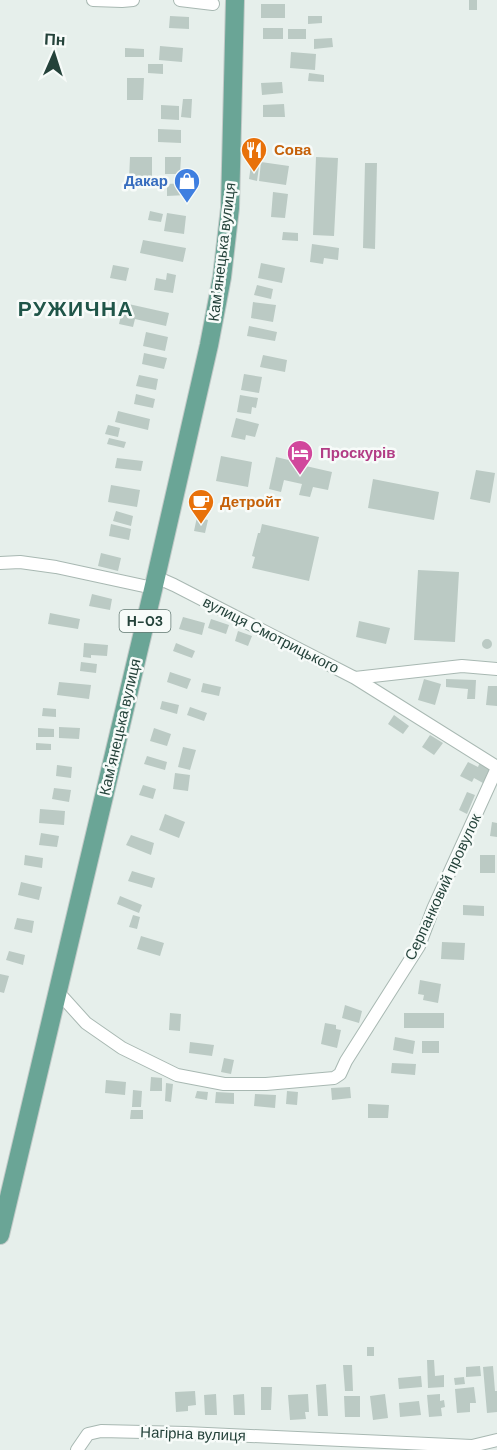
<svg xmlns="http://www.w3.org/2000/svg" width="497" height="1450" font-family="'DM Sans',sans-serif">
	<rect width="100%" height="100%" fill="#e6efeb"/>
	<path fill="#bbcac4" d="M 469,0 L 477,0 L 477,10 L 469,10 Z
		M 261,4 L 285,4 L 285,18 L 261,18 Z
		M 170,16 L 189,17 L 189,29 L 169,28 Z
		M 308,16 L 322,16 L 322,23 L 308,24 Z
		M 263,28 L 283,28 L 283,39 L 263,39 Z
		M 288,29 L 306,29 L 306,39 L 288,39 Z
		M 332,38 L 333,47 L 314,49 L 314,39 Z
		M 160,46 L 183,48 L 182,62 L 159,60 Z
		M 125,48 L 144,49 L 144,57 L 125,57 Z
		M 291,52 L 316,54 L 315,70 L 290,68 Z
		M 148,64 L 163,64 L 163,74 L 148,73 Z
		M 309,73 L 324,75 L 324,82 L 308,81 Z
		M 127,78 L 144,78 L 143,100 L 127,100 Z
		M 282,82 L 283,93 L 262,95 L 261,83 Z
		M 183,99 L 192,99 L 191,118 L 181,117 Z
		M 284,104 L 285,117 L 263,117 L 263,105 Z
		M 161,105 L 179,106 L 179,120 L 161,119 Z
		M 158,129 L 181,130 L 181,143 L 158,142 Z
		M 130,157 L 152,157 L 152,180 L 129,180 Z
		M 165,157 L 181,157 L 180,174 L 165,174 Z
		M 316,157 L 338,158 L 334,236 L 313,235 Z
		M 261,162 L 289,166 L 286,185 L 259,181 Z
		M 365,163 L 377,163 L 375,249 L 363,248 Z
		M 251,165 L 259,167 L 257,181 L 249,179 Z
		M 187,183 L 187,195 L 167,196 L 167,184 Z
		M 273,192 L 288,194 L 285,218 L 271,217 Z
		M 150,211 L 163,214 L 161,222 L 148,220 Z
		M 167,213 L 186,216 L 184,234 L 164,231 Z
		M 283,232 L 298,233 L 298,241 L 282,240 Z
		M 143,240 L 186,248 L 183,262 L 140,253 Z
		M 312,244 L 339,248 L 338,260 L 324,258 L 323,264 L 310,262 Z
		M 261,263 L 285,268 L 282,283 L 258,278 Z
		M 113,265 L 129,268 L 126,281 L 110,278 Z
		M 167,273 L 176,275 L 173,293 L 154,290 L 156,278 L 166,280 Z
		M 257,285 L 273,289 L 271,299 L 254,295 Z
		M 253,302 L 276,305 L 273,322 L 251,318 Z
		M 124,303 L 169,313 L 166,326 L 135,319 L 133,327 L 119,324 Z
		M 249,326 L 277,332 L 275,341 L 247,336 Z
		M 146,332 L 168,337 L 165,351 L 143,346 Z
		M 144,353 L 167,358 L 164,369 L 142,364 Z
		M 263,355 L 287,360 L 285,372 L 260,367 Z
		M 244,374 L 262,377 L 259,393 L 241,390 Z
		M 139,375 L 158,379 L 156,390 L 136,386 Z
		M 136,394 L 155,399 L 153,408 L 134,404 Z
		M 240,395 L 258,398 L 256,408 L 252,407 L 251,414 L 237,412 Z
		M 118,411 L 150,419 L 148,430 L 115,422 Z
		M 236,418 L 259,424 L 255,437 L 246,435 L 245,440 L 231,437 Z
		M 108,425 L 120,428 L 118,437 L 105,434 Z
		M 109,438 L 126,442 L 124,448 L 107,444 Z
		M 221,456 L 252,462 L 248,487 L 216,481 Z
		M 276,457 L 297,462 L 297,464 L 332,472 L 328,490 L 313,487 L 310,497 L 299,495 L 302,484 L 284,480 L 281,492 L 269,489 Z
		M 117,458 L 143,461 L 141,471 L 115,468 Z
		M 476,470 L 495,473 L 490,503 L 470,499 Z
		M 373,479 L 439,492 L 434,520 L 368,508 Z
		M 111,485 L 140,490 L 137,507 L 108,502 Z
		M 116,511 L 133,516 L 131,526 L 113,521 Z
		M 197,517 L 208,520 L 205,533 L 194,531 Z
		M 111,524 L 131,529 L 129,540 L 109,536 Z
		M 262,524 L 319,537 L 309,581 L 252,568 L 255,557 L 252,556 L 258,533 L 260,533 Z
		M 101,553 L 121,558 L 118,571 L 98,566 Z
		M 418,570 L 459,572 L 455,642 L 414,640 Z
		M 92,594 L 112,599 L 110,610 L 89,606 Z
		M 50,613 L 80,619 L 78,629 L 48,624 Z
		M 183,617 L 205,623 L 202,635 L 179,629 Z
		M 211,619 L 229,625 L 226,634 L 208,628 Z
		M 359,621 L 390,628 L 386,644 L 356,637 Z
		M 238,631 L 252,636 L 248,646 L 235,641 Z
		M482 644a5 5 0 1 1 10 0a5 5 0 1 1-10 0Z
		M 84,643 L 108,645 L 107,656 L 91,655 L 91,658 L 83,657 Z
		M 176,643 L 195,651 L 192,658 L 173,651 Z
		M 81,662 L 97,664 L 96,673 L 80,671 Z
		M 170,672 L 191,679 L 187,689 L 167,682 Z
		M 424,679 L 441,684 L 435,705 L 418,700 Z
		M 446,679 L 476,680 L 475,699 L 467,699 L 468,689 L 446,687 Z
		M 59,682 L 91,685 L 89,699 L 57,695 Z
		M 203,683 L 221,687 L 219,696 L 201,692 Z
		M 488,686 L 497,686 L 497,706 L 486,705 Z
		M 162,701 L 179,705 L 177,714 L 160,709 Z
		M 190,707 L 207,713 L 204,721 L 187,715 Z
		M 43,708 L 56,709 L 56,717 L 42,716 Z
		M 394,715 L 409,726 L 403,734 L 388,724 Z
		M 59,727 L 80,728 L 79,739 L 59,738 Z
		M 38,728 L 54,729 L 54,737 L 38,737 Z
		M 154,728 L 171,734 L 167,746 L 150,741 Z
		M 430,735 L 443,743 L 434,755 L 422,747 Z
		M 36,743 L 51,744 L 51,750 L 36,750 Z
		M 183,747 L 196,750 L 190,770 L 178,767 Z
		M 147,756 L 167,762 L 165,770 L 144,764 Z
		M 468,762 L 478,767 L 480,762 L 490,768 L 483,783 L 474,778 L 472,782 L 460,776 Z
		M 57,765 L 72,767 L 71,778 L 56,776 Z
		M 175,773 L 190,775 L 188,791 L 173,789 Z
		M 143,785 L 156,789 L 153,799 L 139,795 Z
		M 54,788 L 71,790 L 69,802 L 52,799 Z
		M 467,792 L 475,795 L 467,814 L 459,810 Z
		M 40,809 L 65,811 L 64,825 L 39,823 Z
		M 165,814 L 185,822 L 179,838 L 159,830 Z
		M 492,822 L 497,823 L 497,837 L 490,836 Z
		M 41,833 L 59,836 L 57,847 L 39,845 Z
		M 131,835 L 154,843 L 151,855 L 126,845 Z
		M 25,855 L 43,858 L 42,868 L 24,865 Z
		M 480,855 L 495,855 L 495,873 L 480,873 Z
		M 132,871 L 155,878 L 152,888 L 128,881 Z
		M 21,882 L 42,887 L 39,900 L 18,895 Z
		M 120,896 L 142,905 L 139,913 L 117,904 Z
		M 463,905 L 484,906 L 484,916 L 463,915 Z
		M 133,915 L 140,917 L 137,929 L 129,927 Z
		M 17,918 L 34,921 L 32,933 L 14,929 Z
		M 141,936 L 164,943 L 160,956 L 137,949 Z
		M 442,942 L 465,943 L 464,960 L 441,959 Z
		M 9,951 L 25,955 L 23,965 L 6,960 Z
		M 0,974 L 9,976 L 4,993 L 0,992 Z
		M 420,980 L 441,984 L 438,1003 L 423,1000 L 424,995 L 418,994 Z
		M 345,1005 L 362,1011 L 359,1023 L 342,1018 Z
		M 170,1013 L 181,1014 L 180,1031 L 169,1030 Z
		M 404,1013 L 444,1013 L 444,1028 L 404,1028 Z
		M 325,1023 L 336,1025 L 336,1029 L 341,1030 L 337,1048 L 321,1044 Z
		M 395,1037 L 415,1041 L 413,1054 L 393,1050 Z
		M 422,1041 L 439,1041 L 439,1053 L 422,1053 Z
		M 190,1042 L 214,1045 L 212,1056 L 189,1053 Z
		M 224,1058 L 234,1060 L 231,1074 L 221,1072 Z
		M 392,1063 L 416,1064 L 415,1075 L 391,1073 Z
		M 151,1077 L 162,1078 L 162,1091 L 150,1091 Z
		M 106,1080 L 126,1082 L 125,1095 L 105,1093 Z
		M 166,1083 L 173,1084 L 171,1102 L 165,1101 Z
		M 350,1087 L 351,1098 L 332,1100 L 331,1088 Z
		M 133,1090 L 142,1091 L 141,1107 L 132,1107 Z
		M 197,1091 L 208,1092 L 207,1100 L 195,1098 Z
		M 287,1091 L 298,1092 L 297,1105 L 286,1104 Z
		M 216,1092 L 234,1093 L 234,1104 L 215,1103 Z
		M 255,1094 L 276,1095 L 275,1108 L 254,1106 Z
		M 368,1104 L 389,1105 L 388,1118 L 368,1118 Z
		M 131,1110 L 143,1110 L 143,1119 L 130,1119 Z
		M 367,1347 L 374,1347 L 374,1356 L 367,1356 Z
		M 427,1360 L 434,1360 L 435,1376 L 444,1375 L 444,1387 L 428,1388 Z
		M 343,1365 L 352,1365 L 353,1391 L 345,1391 Z
		M 480,1366 L 481,1376 L 466,1377 L 466,1367 Z
		M 493,1366 L 495,1391 L 497,1391 L 497,1412 L 487,1413 L 483,1367 Z
		M 421,1376 L 422,1387 L 399,1389 L 398,1378 Z
		M 464,1377 L 465,1384 L 455,1385 L 454,1378 Z
		M 326,1384 L 328,1416 L 318,1416 L 316,1385 Z
		M 261,1387 L 272,1387 L 271,1410 L 261,1410 Z
		M 474,1387 L 476,1403 L 470,1403 L 470,1412 L 457,1413 L 455,1389 Z
		M 195,1391 L 196,1405 L 188,1406 L 188,1411 L 176,1412 L 175,1392 Z
		M 216,1394 L 217,1415 L 205,1415 L 204,1395 Z
		M 244,1394 L 245,1415 L 234,1415 L 233,1395 Z
		M 308,1394 L 309,1412 L 305,1412 L 306,1419 L 290,1420 L 288,1395 Z
		M 385,1394 L 388,1418 L 373,1420 L 370,1396 Z
		M 440,1394 L 440,1401 L 444,1400 L 445,1407 L 441,1408 L 442,1416 L 429,1417 L 427,1395 Z
		M 344,1396 L 360,1396 L 360,1417 L 345,1417 Z
		M 419,1401 L 421,1415 L 400,1417 L 399,1403 Z"/>
	<g fill="none" stroke-linecap="round" stroke-linejoin="round">
		<g stroke="#a8b8b2" stroke-width="14">
			<path id="street" d="M 93,0 L 122,1 L 133,0
				M 180,0 L 213,4
				M 0,563 L 20,562 L 56,567 L 153,588
				M 156,577 L 174,585 L 355,678 L 462,666 L 497,669
				M 355,678 L 497,767
				M 58,992 L 86,1023 L 122,1048 L 177,1075 L 224,1084 L 266,1084 L 334,1078 L 340,1074 L 346,1061 L 419,946 L 433,909 L 497,768
				M 77,1450 L 88,1434 L 101,1431 L 186,1433 L 472,1446 L 497,1440"/>
		</g>
		<g stroke="#c2cac8" stroke-width="20">
			<path id="primary" d="M 0,1235 L 156,577 L 209,345 L 222,277 L 230,208 L 235,0"/>
		</g>
		<use href="#street" stroke="#fff" stroke-width="12"/>
		<use href="#primary" stroke="#6aa596" stroke-width="18"/>
	</g>
	<defs>
		<g id="restaurant-pin" transform="scale(1.35)"><path d="M0 17L-7.5 6A9.5 9.5 0 1 1 7.5 6Z" fill="#e8710a" stroke="#f7fbf9"/><path d="M-5-6h1v4h1v-4h1v4h1v-4h1v5L-1.5 .5V6h-2V.5L-5-1ZM5-6V6H3V1.5H1.5Q1.5-4 5-6Z" fill="#fff"/></g>
		<g id="shop-pin" transform="scale(1.35)"><path d="M0 17L-7.5 6A9.5 9.5 0 1 1 7.5 6Z" fill="#3f7fe0" stroke="#f7fbf9"/><path d="M-5-2.5h2.3a2.7 3.5 0 0 1 5.4 0H5L5.5 6h-11ZM-1.5-2.5h3a1.5 2.3 0 0 0-3 0Z" fill="#fff"/></g>
		<g id="hotel-pin" transform="scale(1.35)"><path d="M0 17L-7.5 6A9.5 9.5 0 1 1 7.5 6Z" fill="#d1479c" stroke="#f7fbf9"/><path d="M-6-4.5h1.5V1H6V5H4.5V3h-9V5H-6ZM-4 0a1.8 1.8 0 1 1 3.6 0ZM.5 0V-2.5h3Q6-2.5 6 0Z" fill="#fff"/></g>
		<g id="cafe-pin" transform="scale(1.35)"><path d="M0 17L-7.5 6A9.5 9.5 0 1 1 7.5 6Z" fill="#e8710a" stroke="#f7fbf9"/><path d="M-5.5-4.5H6V0H3Q3 3.5 0 3.5H-2.5Q-5.5 3.5-5.5 0ZM3-3.2v2h1.7v-2ZM-6 4.5H4V6H-6Z" fill="#fff"/></g>
	</defs>
	<g fill-rule="evenodd">
		<use href="#restaurant-pin" x="254" y="150"/>
		<use href="#shop-pin" x="187" y="181"/>
		<use href="#hotel-pin" x="300" y="453"/>
		<use href="#cafe-pin" x="201" y="502"/>
	</g>
	<g text-anchor="middle" dominant-baseline="central" stroke-width="5" stroke-linejoin="round" paint-order="stroke">
		<rect fill="#f7fbf9" stroke="#637a73" stroke-width="1.5" x="119.5" y="610" width="51" height="22" rx="4.5"/>
		<g font-size="14" font-weight="bold" fill="#24423a">
			<text x="145" y="621">Н-03</text>
		</g>
		<g font-size="15" font-weight="bold" fill="#c56008" stroke="#f7fbf9" text-anchor="start">
			<text x="274" y="150">Сова</text>
			<text x="220" y="502">Детройт</text>
		</g>
		<g font-size="15" font-weight="bold" fill="#366cbe" stroke="#f7fbf9" text-anchor="end">
			<text x="168" y="181">Дакар</text>
		</g>
		<g font-size="15" fill="#24423a" stroke="#f7fbf9">
			<text transform="translate(222 252) rotate(-83)">Камʼянецька вулиця</text>
			<text transform="translate(271 635) rotate(27)">вулиця Смотрицького</text>
			<text transform="translate(120 727) rotate(-77)">Камʼянецька вулиця</text>
			<text transform="translate(443 887) rotate(-65)">Серпанковий провулок</text>
			<text transform="translate(193 1434) rotate(2)">Нагірна вулиця</text>
		</g>
		<g font-size="15" font-weight="bold" fill="#b23c85" stroke="#f7fbf9" text-anchor="start">
			<text x="320" y="453">Проскурів</text>
		</g>
		<g font-size="21" font-weight="bold" letter-spacing="1.5" fill="#1f5548" stroke="#f7fbf9">
			<text x="76" y="309">РУЖИЧНА</text>
		</g>
	</g>
	<g transform="translate(54 54) rotate(3)" stroke="#f7fbf9" stroke-width="4.5" paint-order="stroke">
	<path d="M0-4.5L10 22L0 15L-10 22Z" fill="#24423a"/>
	<text y="-9" font-size="16" font-weight="bold" text-anchor="middle" fill="#24423a">Пн</text>
	</g>
</svg>
